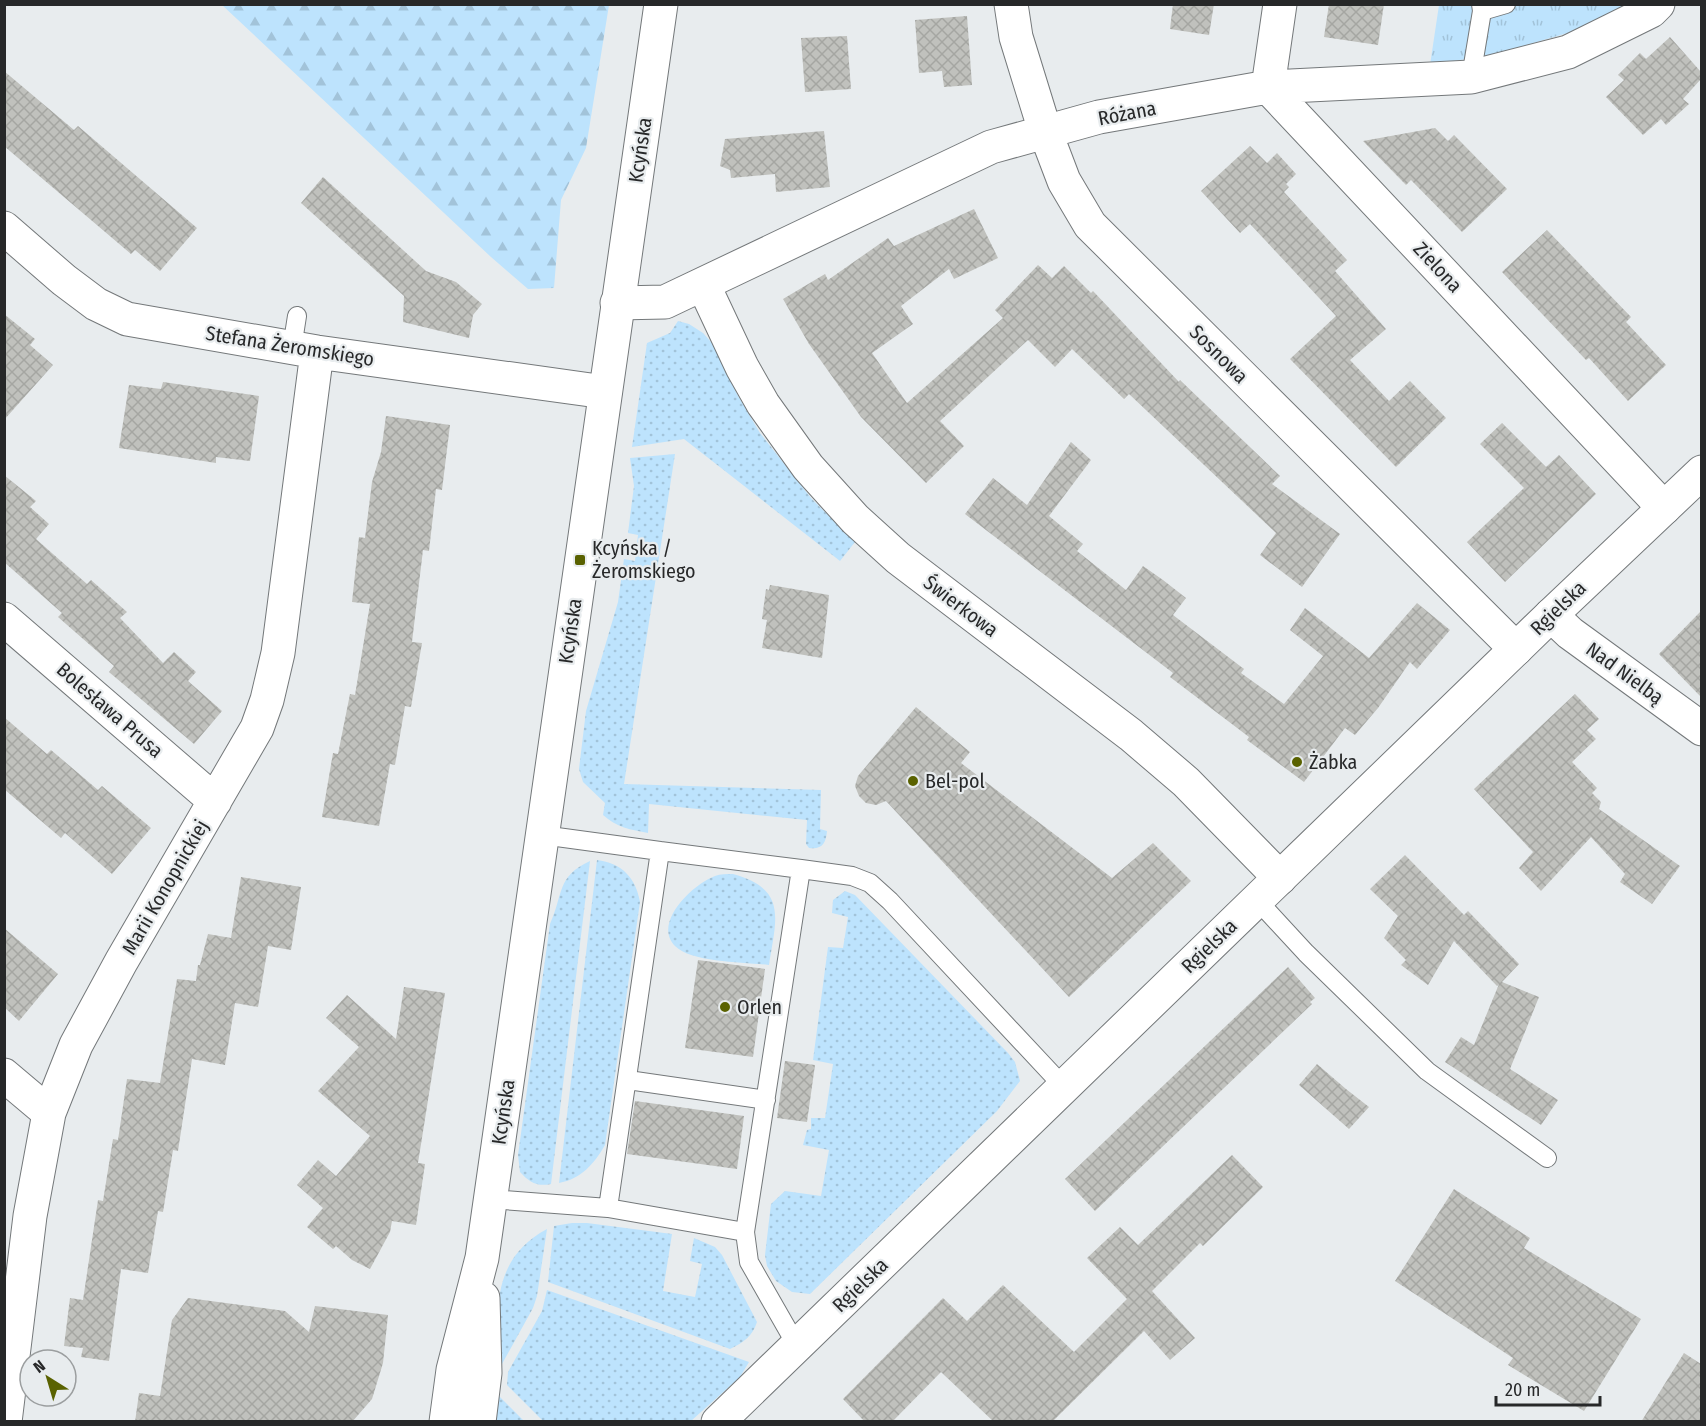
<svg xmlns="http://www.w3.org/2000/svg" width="1706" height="1426" font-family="'Fira Sans Condensed',sans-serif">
	<defs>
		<pattern id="grass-dots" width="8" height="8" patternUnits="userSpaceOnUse" patternTransform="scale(1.5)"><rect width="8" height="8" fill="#bde3fd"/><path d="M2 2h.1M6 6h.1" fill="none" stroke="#a2c3d9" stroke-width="1.8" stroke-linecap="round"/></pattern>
		<pattern id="forest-firs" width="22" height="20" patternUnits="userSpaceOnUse" patternTransform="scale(1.5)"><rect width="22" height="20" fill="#bde3fd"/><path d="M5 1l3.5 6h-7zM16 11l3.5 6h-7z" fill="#a2c3d9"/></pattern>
		<pattern id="park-tufts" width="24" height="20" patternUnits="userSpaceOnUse" patternTransform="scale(1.5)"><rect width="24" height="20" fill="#bde3fd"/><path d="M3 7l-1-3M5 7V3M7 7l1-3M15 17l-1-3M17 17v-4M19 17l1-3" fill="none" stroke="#a2c3d9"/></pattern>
		<pattern id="building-cross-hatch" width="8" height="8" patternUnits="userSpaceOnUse" patternTransform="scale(1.5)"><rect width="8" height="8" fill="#c0c1bd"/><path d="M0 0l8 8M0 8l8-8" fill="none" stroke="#a5a6a2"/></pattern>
	</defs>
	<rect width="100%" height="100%" fill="#e8ecee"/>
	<path fill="url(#grass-dots)" d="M 678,321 L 689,324 L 703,333 L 712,343 L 737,394 L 760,433 L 811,498 L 855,542 L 840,561 L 684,439 L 632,447 L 647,343 L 670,333 Z
		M 675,454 L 624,784 L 821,790 L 820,829 L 827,831 C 826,843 822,850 809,848 L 806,844 L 807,820 L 649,804 L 648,833 C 631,830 616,827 603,815 L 605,803 L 583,782 L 579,769 L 586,711 L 618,602 L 624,559 L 635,561 L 638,535 L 628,533 L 634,486 L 630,458 Z
		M 597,860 C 622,863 636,878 640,902 L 605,1145 C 594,1164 581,1179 559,1183 Z
		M 590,861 L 551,1184 C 537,1187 529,1182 520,1172 L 518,1155 L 550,924 C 564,893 556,877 590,861 Z
		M 733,874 C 788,889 776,919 769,965 C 745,962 692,963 675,946 C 652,923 693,884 715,876 C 720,874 727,874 733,874 Z
		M 845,891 L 855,895 L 1008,1053 L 1015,1062 L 1020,1081 L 997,1111 L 810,1294 L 792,1292 L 776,1281 L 767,1266 L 765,1255 L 771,1204 L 785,1191 L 821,1196 L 829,1150 L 803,1145 L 807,1130 L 811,1129 L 811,1118 L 825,1118 L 833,1064 L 813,1060 L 828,947 L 843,948 L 848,917 L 832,913 L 833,900 Z
		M 572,1223 L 587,1223 L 672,1234 L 663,1291 L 695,1297 L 702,1264 L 690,1261 L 694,1238 L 715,1247 L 722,1255 L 757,1322 C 752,1337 744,1342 730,1349 L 548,1282 L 554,1226 Z
		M 547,1229 L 537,1296 L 533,1308 L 502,1364 L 496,1370 C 498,1314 489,1260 547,1229 Z
		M 547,1290 L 749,1362 L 740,1377 L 691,1421 L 543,1421 L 507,1385 L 508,1372 L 542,1311 Z
		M 496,1393 L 524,1421 L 493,1422 Z"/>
	<path fill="url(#forest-firs)" d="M 222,5 L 609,5 L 586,148 L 561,200 L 554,288 L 528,289 L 491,257 Z"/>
	<path fill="url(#park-tufts)" d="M 1439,5 L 1632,5 L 1571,32 L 1496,54 L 1430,65 Z"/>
	<path fill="url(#building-cross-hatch)" d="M 1173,4 L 1214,4 L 1209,35 L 1170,29 Z
		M 1329,4 L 1384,4 L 1378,45 L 1324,37 Z
		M 967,16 L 972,85 L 944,87 L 942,71 L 919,73 L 915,20 Z
		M 847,36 L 851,89 L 805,92 L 801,38 Z
		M 1670,37 L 1701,72 L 1701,79 L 1683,99 L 1689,104 L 1666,125 L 1661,119 L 1643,135 L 1606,97 L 1624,80 L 1618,75 L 1640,53 L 1646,59 Z
		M 4,71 L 74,130 L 78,126 L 197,228 L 160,271 L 135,250 L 131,254 L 4,146 Z
		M 1435,128 L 1448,141 L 1454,135 L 1507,189 L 1462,232 L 1411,180 L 1406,185 L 1363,141 Z
		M 824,131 L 830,187 L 776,192 L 775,174 L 731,178 L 730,170 L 720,166 L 725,139 Z
		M 1250,146 L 1267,163 L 1277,153 L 1296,174 L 1286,184 L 1289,187 L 1284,192 L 1347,260 L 1335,271 L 1386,329 L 1350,360 L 1389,401 L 1410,381 L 1446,418 L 1396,467 L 1290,359 L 1336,316 L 1250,224 L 1240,233 L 1201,191 Z
		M 323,177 L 426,271 L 456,282 L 482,304 L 473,315 L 469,338 L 403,322 L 404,296 L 301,203 Z
		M 974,209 L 998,258 L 954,279 L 949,269 L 901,306 L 913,324 L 872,353 L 907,403 L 1003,318 L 995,310 L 1038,265 L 1052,278 L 1064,266 L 1091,293 L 1093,291 L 1179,382 L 1180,380 L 1280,476 L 1272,484 L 1340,534 L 1302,587 L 1260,555 L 1276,533 L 1129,394 L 1124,399 L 1072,349 L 1055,367 L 1028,340 L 940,421 L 964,446 L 926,483 L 861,417 L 809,344 L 783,299 L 825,274 L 828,280 L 888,238 L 894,246 Z
		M 1547,230 L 1631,317 L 1626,322 L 1666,365 L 1628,401 L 1589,358 L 1586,360 L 1502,272 Z
		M 4,314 L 35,339 L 30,345 L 53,365 L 4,420 Z
		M 163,382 L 259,396 L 250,461 L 216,457 L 216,463 L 119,448 L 129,385 L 161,389 Z
		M 386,416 L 450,425 L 442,490 L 436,489 L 429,551 L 423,550 L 412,642 L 422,643 L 411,707 L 405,706 L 395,765 L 390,764 L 379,826 L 322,817 L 333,753 L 338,754 L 350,694 L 355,695 L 370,604 L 352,602 L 359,537 L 365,538 L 372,482 L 381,452 Z
		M 1502,423 L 1546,467 L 1559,455 L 1596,494 L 1505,582 L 1467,542 L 1524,488 L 1480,444 Z
		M 1071,442 L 1091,460 L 1049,516 L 1083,544 L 1077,551 L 1126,590 L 1143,566 L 1163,580 L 1186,598 L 1173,615 L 1244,669 L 1241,673 L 1284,704 L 1323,656 L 1290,630 L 1305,608 L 1369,658 L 1417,603 L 1450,630 L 1417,669 L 1410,662 L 1378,708 L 1355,735 L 1345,728 L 1304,782 L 1247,740 L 1249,737 L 1170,677 L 1173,673 L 965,514 L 993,478 L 1027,505 Z
		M 4,475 L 36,501 L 30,507 L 49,524 L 36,539 L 87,584 L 91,580 L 127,612 L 120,618 L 163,663 L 174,652 L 196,672 L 188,681 L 222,711 L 194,744 L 109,672 L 114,666 L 58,617 L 62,613 L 4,562 Z
		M 770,585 L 829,595 L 822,658 L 762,648 L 767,620 L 762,619 L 766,589 L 769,590 Z
		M 1701,611 L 1701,697 L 1659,654 Z
		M 1575,694 L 1599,719 L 1587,730 L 1596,739 L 1572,762 L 1597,788 L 1592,793 L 1601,802 L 1599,809 L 1680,866 L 1652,904 L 1620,882 L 1625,874 L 1591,837 L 1541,891 L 1519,868 L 1533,852 L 1474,789 Z
		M 916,707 L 970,752 L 961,763 L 1112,878 L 1153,843 L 1191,881 L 1069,997 L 886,801 L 876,805 L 866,803 L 859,796 L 855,786 L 858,776 Z
		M 4,717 L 47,754 L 51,750 L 98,790 L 102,786 L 151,828 L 112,874 L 65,833 L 61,838 L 4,789 Z
		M 1405,855 L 1464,915 L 1468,911 L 1519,964 L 1502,982 L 1539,997 L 1510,1069 L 1558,1100 L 1541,1125 L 1445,1062 L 1461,1037 L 1474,1045 L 1499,984 L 1497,986 L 1454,941 L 1428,985 L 1401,965 L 1406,960 L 1384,938 L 1398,916 L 1370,889 Z
		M 241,877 L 301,887 L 291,950 L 268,946 L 258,1007 L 235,1003 L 225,1065 L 192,1059 L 178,1151 L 173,1150 L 163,1212 L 158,1211 L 148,1273 L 121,1269 L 109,1361 L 81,1357 L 83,1348 L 64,1346 L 70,1298 L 83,1300 L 98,1200 L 103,1201 L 113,1139 L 118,1140 L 127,1079 L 160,1083 L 177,979 L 196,981 L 198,965 L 200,965 L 208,934 L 231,938 Z
		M 4,928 L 58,974 L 19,1021 L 4,1007 Z
		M 698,960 L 765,969 L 753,1057 L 685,1048 Z
		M 1288,967 L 1315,998 L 1310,1002 L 1312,1004 L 1095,1211 L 1065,1179 Z
		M 404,987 L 445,993 L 418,1163 L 425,1164 L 416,1225 L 392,1221 L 390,1232 L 370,1269 L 352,1260 L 336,1246 L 333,1249 L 307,1227 L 323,1208 L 297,1185 L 318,1160 L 336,1176 L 370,1136 L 318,1091 L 359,1047 L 326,1018 L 347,995 L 396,1039 Z
		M 785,1061 L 815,1065 L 807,1122 L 777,1118 Z
		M 1317,1064 L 1346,1089 L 1369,1107 L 1349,1129 L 1299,1085 Z
		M 635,1101 L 744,1116 L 737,1169 L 627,1154 Z
		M 1232,1155 L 1263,1187 L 1203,1246 L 1200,1243 L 1152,1291 L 1195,1338 L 1170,1360 L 1144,1331 L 1052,1422 L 994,1422 L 941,1372 L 892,1422 L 865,1422 L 843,1399 L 943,1298 L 967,1321 L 1003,1285 L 1074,1352 L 1127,1299 L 1087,1258 L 1120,1227 L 1138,1245 Z
		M 1454,1189 L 1530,1238 L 1524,1248 L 1641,1319 L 1584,1411 L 1508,1365 L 1513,1358 L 1395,1281 Z
		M 188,1298 L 285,1311 L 309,1332 L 315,1306 L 388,1315 L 383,1363 L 372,1399 L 352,1422 L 135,1422 L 139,1393 L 160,1396 L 172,1320 Z
		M 1684,1353 L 1701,1364 L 1701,1422 L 1641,1422 Z"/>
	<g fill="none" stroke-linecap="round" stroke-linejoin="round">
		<g stroke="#74787a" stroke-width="20">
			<path id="service" d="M 1482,11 L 1506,4
				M 1471,77 L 1482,11 L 1481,4
				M 292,348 L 297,316
				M 542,835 L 660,851
				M 801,869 L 852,876 L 870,883 L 890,901 L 1064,1087
				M 1257,900 L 1306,953 L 1427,1071 L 1547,1158
				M 628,1080 L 766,1100
				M 490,1199 L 608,1208 L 660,851 L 801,869 L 745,1232 L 749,1262 L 797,1346
				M 608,1208 L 745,1232"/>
		</g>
		<g stroke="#74787a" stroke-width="35">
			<path id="minor" d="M 1011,4 L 1016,37 L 1045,131 L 1064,181 L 1090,225 L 1516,649
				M 1280,4 L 1268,87 L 1664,508
				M 4,228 L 64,280 L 96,304 L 127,319 L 317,352 L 605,392
				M 703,284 L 742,367 L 763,404 L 808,467 L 855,519 L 898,558 L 1131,735 L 1186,782 L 1280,878
				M 617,303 L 665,302 L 991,147 L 1099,117 L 1268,87 L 1471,77 L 1568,52 L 1651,11 L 1658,4
				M 1551,615 L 1570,633 L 1702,729
				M 4,619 L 215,801
				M 4,1075 L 49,1113
				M 5,1422 L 30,1216 L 49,1113 L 76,1045 L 121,962 L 257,728 L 267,700 L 278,653 L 317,352"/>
		</g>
		<g stroke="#74787a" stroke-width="35">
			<path id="tertiary" d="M 446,1422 L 453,1370 L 482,1258 L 661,4
				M 479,1422 L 485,1373 L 483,1298
				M 718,1422 L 1551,615 L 1702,472"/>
		</g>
		<use href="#service" stroke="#fff" stroke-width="18"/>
		<use href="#minor" stroke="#fff" stroke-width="33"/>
		<use href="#tertiary" stroke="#fff" stroke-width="33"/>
	</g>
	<g fill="#5a6200" stroke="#e8ecee" stroke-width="2">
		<rect x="574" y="554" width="12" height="12" rx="3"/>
		<circle cx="1297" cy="762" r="6"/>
		<circle cx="913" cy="781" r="6"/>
		<circle cx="725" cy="1007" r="6"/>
	</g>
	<g text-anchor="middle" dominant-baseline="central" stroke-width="4.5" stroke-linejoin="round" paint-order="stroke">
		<g font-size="20" fill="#272829" stroke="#e8ecee">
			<text transform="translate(1127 113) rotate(-11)">Różana</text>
			<text transform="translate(640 150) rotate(-82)">Kcyńska</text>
			<text transform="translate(1438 267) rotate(47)">Zielona</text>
			<text transform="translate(290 346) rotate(9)">Stefana Żeromskiego</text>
			<text transform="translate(1219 354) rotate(45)">Sosnowa</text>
			<text transform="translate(961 606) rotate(37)">Świerkowa</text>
			<text transform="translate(1558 608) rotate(-44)">Rgielska</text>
			<text transform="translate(570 631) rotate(-82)">Kcyńska</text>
			<text transform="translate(1625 673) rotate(36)">Nad Nielbą</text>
			<text transform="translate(110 710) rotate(41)">Bolesława Prusa</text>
			<text transform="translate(165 887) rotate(-60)">Marii Konopnickiej</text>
			<text transform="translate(1209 946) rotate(-44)">Rgielska</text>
			<text transform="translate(503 1112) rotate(-82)">Kcyńska</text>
			<text transform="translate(860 1285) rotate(-44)">Rgielska</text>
		</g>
		<g font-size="20" fill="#272829" stroke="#e8ecee" text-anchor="start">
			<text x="592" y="548">Kcyńska /<tspan x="592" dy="23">Żeromskiego</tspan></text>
			<text x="1309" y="762">Żabka</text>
			<text x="925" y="781">Bel-pol</text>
			<text x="737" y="1007">Orlen</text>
		</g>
	</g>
	<rect width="1706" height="1426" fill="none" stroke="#272829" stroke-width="12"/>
	<g transform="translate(48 1378) rotate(323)"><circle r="28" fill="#e8ecee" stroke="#9b9e9f" stroke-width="1.5"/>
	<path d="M0-4.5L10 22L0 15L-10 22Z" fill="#5a6200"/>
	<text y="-9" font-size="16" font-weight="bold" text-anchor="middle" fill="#272829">N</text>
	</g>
	<path d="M1496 1396v9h104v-9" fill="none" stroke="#272829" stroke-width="3"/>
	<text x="1505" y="1396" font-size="18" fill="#272829" stroke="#e8ecee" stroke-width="4.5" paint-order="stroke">20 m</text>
</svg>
